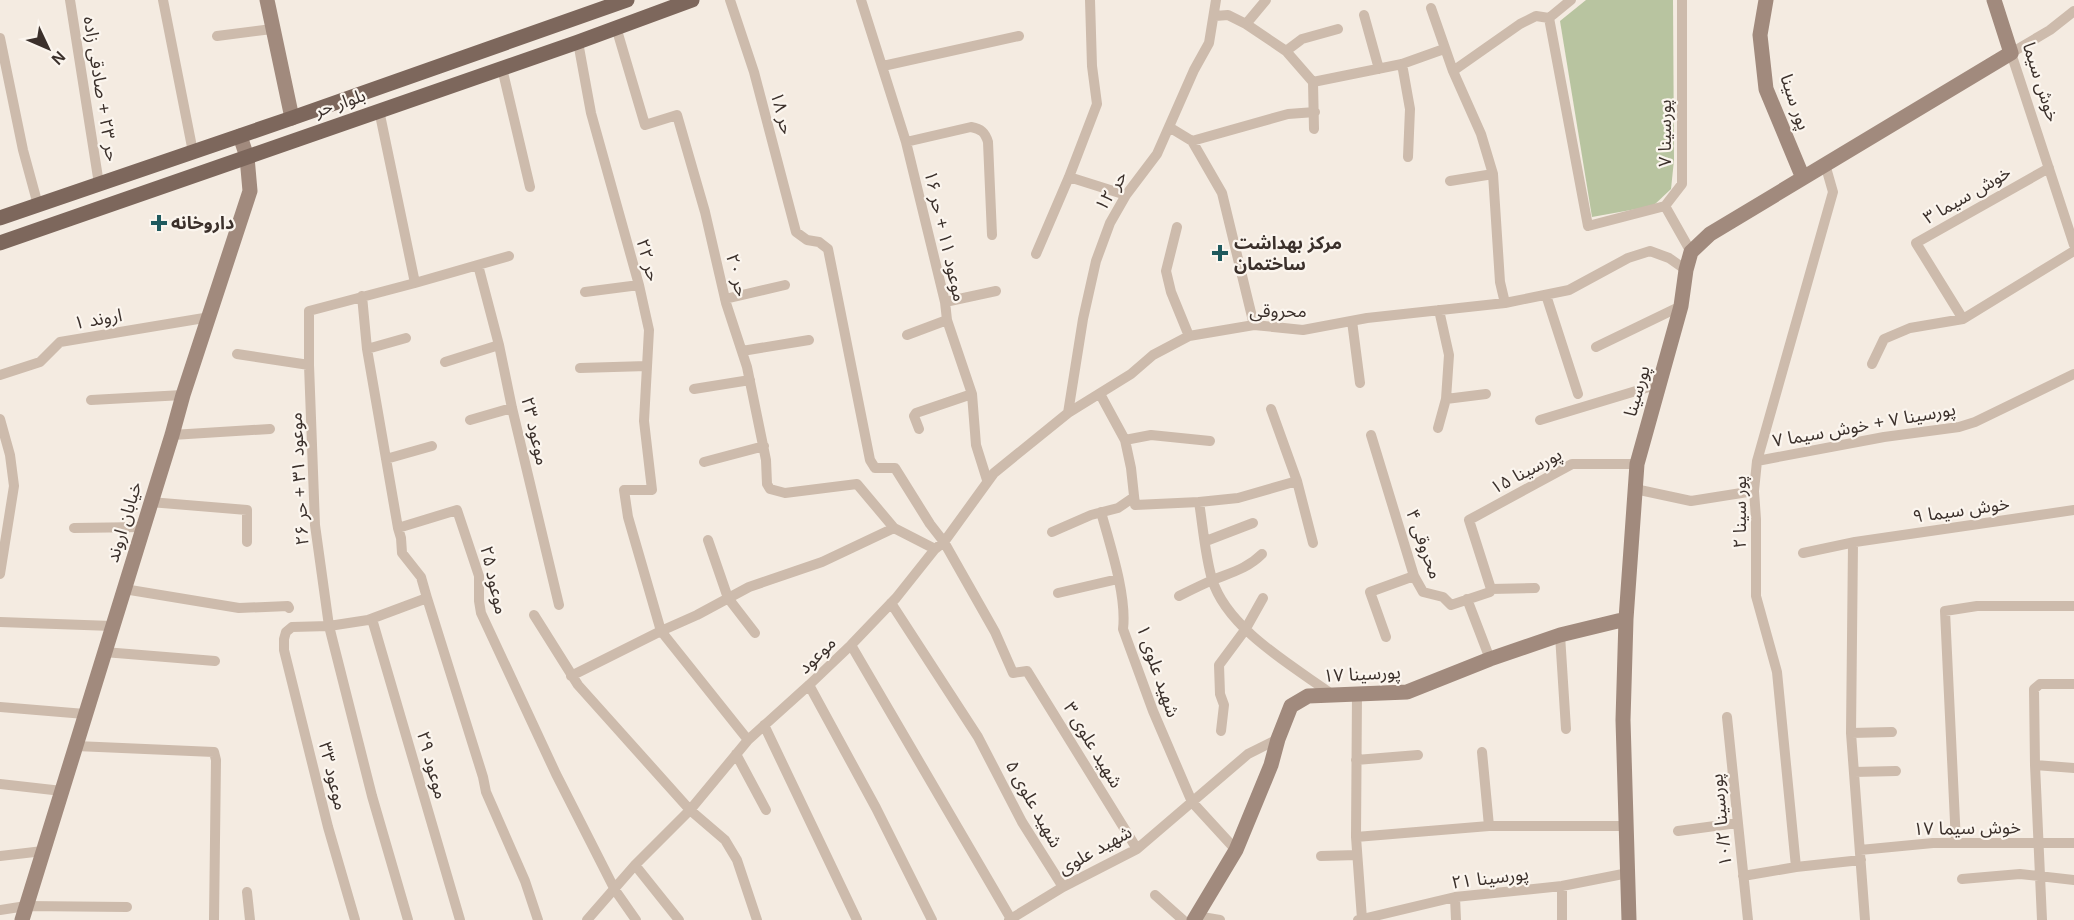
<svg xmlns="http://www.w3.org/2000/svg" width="2074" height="920" font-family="Helvetica,'Noto Sans Arabic',sans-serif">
	<rect width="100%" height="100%" fill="#f4ebe1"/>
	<path fill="#b8c4a0" d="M 1586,0 L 1673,0 L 1674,160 L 1671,189 L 1653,206 L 1592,217 L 1560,21 Z"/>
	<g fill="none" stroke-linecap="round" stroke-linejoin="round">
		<path stroke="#cdbbac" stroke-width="10" d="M 70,0 L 99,184
			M 163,0 L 193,152
			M 730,0 L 754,72 L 796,232 L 807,240 L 819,242 L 828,249 L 870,460 L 875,468 L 895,468 L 930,524 L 944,542 L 995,632 L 1013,673 L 1027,671 L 1137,849
			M 861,0 L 906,142 L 945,302 L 947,320 L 972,394 L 976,445 L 987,480
			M 1571,0 L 1549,18 L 1588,226 L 1665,206
			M 1431,8 L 1453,71 L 1481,134 L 1493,174 L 1500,282 L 1505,303
			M 2074,11 L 2050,30 L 2011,53 L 2074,245
			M 1364,15 L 1379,69
			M 1215,16 L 1228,15 L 1246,24 L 1286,51 L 1313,82 L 1314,129
			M 1246,24 L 1266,0
			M 616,27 L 645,125 L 677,115 L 705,212 L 726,303 L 747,367 L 766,460 L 767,484 L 770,489 L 785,493 L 857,484 L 894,528 L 935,549
			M 217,36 L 272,29
			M 0,38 L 23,150 L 38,205
			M 578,42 L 591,113 L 639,285 L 649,330 L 644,421 L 652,490 L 624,490 L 628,517 L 661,631 L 748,740
			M 1286,51 L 1302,39 L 1338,29
			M 1402,64 L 1410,109 L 1408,157
			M 883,66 L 1019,36
			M 502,68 L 530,187
			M 1453,71 L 1520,24 L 1536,16 L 1549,18
			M 1313,82 L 1402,64 L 1444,49
			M 379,110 L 415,283 L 309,311 L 309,365 L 315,525 L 329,626 L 372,796 L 408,920
			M 1169,127 L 1192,141 L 1222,193 L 1254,325
			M 1192,141 L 1288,114 L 1315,112
			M 906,142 L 971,127 C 981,129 985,132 988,142 L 992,235
			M 1069,177 L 1126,195
			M 1450,181 L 1493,174
			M 1665,206 L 1682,184 L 1682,0
			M 1665,206 L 1691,252
			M 1177,227 L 1166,271 L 1171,292 L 1189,336
			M 1036,254 L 1069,177 L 1097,104 L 1092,66 L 1090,0
			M 478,265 L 499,345 L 512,408 L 559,605
			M 415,283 L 509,256
			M 585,292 L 639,285
			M 1546,295 L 1578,394
			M 362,296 L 367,349 L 398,528
			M 725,299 L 785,285
			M 945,302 L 996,291
			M 1963,319 L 1916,243 L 2049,168
			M 1352,321 L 1360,383
			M 907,335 L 947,320
			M 1596,347 L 1681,306
			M 367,349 L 406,338
			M 742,351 L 809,340
			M 237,354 L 309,365
			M 445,362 L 499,345
			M 1872,364 L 1884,339 L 1910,328 L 1963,319 L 2074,251
			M 580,368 L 647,366
			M 0,375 L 40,362 L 60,342 L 210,317
			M 694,389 L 750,380
			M 1100,394 L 1125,440 L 1131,468 L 1135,505 L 1199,502 L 1238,498 L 1297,481
			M 1446,399 L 1486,394
			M 91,400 L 183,395
			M 1271,409 L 1297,481 L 1313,543
			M 1068,413 L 1083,319 L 1096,261 L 1110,223 L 1126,195 L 1157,154 L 1194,70 L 1209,43 L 1216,0
			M 0,419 L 10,455 L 14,486 L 0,574
			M 470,420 L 512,408
			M 1540,420 L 1659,384
			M 1438,428 L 1446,399 L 1449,355 L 1439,310
			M 919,429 L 914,416 L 916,413 L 972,394
			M 172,435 L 270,429
			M 1371,435 L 1414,576 L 1423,592 L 1443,597 L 1451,605 L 1490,592 L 1491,589 L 1469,520 L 1572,464 L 1637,464
			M 1125,440 L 1151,435 L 1210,441
			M 386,459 L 432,446
			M 1757,461 L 1884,437 L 1959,427 L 1975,422 L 2074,374
			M 704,462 L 764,446
			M 1635,489 L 1691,501 L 1754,491
			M 150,502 L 247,510 L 247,542
			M 1199,502 C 1203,527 1205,555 1212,579 C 1227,629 1293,666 1333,695
			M 1101,512 C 1110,545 1127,596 1123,629 L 1153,711 L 1192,802 L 1236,850
			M 74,528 L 143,527
			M 1052,532 L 1091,515 L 1118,508 L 1134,497
			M 708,540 L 728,598 L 755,633
			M 1206,541 L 1253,523
			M 1853,543 L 1851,733 L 1865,920
			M 1803,553 L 1855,542 L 2074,510
			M 124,589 L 239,608 L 288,606 L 289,608
			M 1491,589 L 1535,588
			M 1058,593 L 1118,579
			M 1179,596 C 1191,590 1203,584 1215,579 C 1233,572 1248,568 1262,554
			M 427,598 L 483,777 L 486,792 L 525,881 L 538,920
			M 1467,599 L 1490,659
			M 891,603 L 978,737 L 1022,822 L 1063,887
			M 534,615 L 578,685 L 690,810 L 725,840 L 737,860 L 757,920
			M 372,619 L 460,920
			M 0,622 L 112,626
			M 1560,635 L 1566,729
			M 1386,637 L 1370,592 L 1414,576
			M 851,645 L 1011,919
			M 104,652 L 215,661
			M 571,676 L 661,631 L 697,615 L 749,587 L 822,562 L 894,528
			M 809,685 L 876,808 L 932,920
			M 1357,694 L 1356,837 L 1362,919
			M 0,707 L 85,714
			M 1727,717 L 1748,920
			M 764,725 L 857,920
			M 1221,731 L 1224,705 L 1220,694 L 1219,665 L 1245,630 L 1263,598
			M 1851,733 L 1892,732
			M 76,746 L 214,752 L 216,760 L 214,920
			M 1482,752 L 1489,826
			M 736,754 L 766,810
			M 1356,760 L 1418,755
			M 2035,765 L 2074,768
			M 1854,772 L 1896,771
			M 0,784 L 62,791
			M 1678,831 L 1737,823
			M 1356,837 L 1489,826 L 1627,826
			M 1956,843 L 1945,611 L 1977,606 L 2074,606
			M 1860,850 L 1933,843 L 2074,843
			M 0,856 L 43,851
			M 1321,856 L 1357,855
			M 635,865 L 679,920
			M 1796,867 L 1777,672 L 1756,596 L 1756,519 L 1754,491 L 1757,461 L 1833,192 L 1825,164
			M 1743,876 L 1796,867 L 1861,860
			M 1962,879 L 2020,874 L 2074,880
			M 247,892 L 250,920
			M 1155,895 L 1183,920
			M 1455,897 L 1456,920
			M 0,910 L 26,906 L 127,907
			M 1196,916 L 1220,920
			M 355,920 L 328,827 L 284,650 L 284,639 L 286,632 L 292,627 L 329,626 L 368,620 L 427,598 L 421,577 L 402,553 L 401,538 L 398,528 L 457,510 L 479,576 L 479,601 L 481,613 L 556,774 L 615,890 L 636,920
			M 587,920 L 635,865 L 690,810 L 748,740 L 809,685 L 851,645 L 896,598 L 935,549 L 944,542 L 994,473 L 1068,413 L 1131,374 L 1153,355 L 1189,336 L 1254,325 L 1303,330 L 1367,318 L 1505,303 L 1569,290 L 1628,258 L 1650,251 L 1669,258 L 1686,270
			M 1009,920 L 1063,887 L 1137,849 L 1248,754 L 1278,739
			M 1358,920 L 1455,897 L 1562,886 L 1628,873
			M 1562,920 L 1562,886
			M 2042,920 L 2035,765 L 2034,689 L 2040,684 L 2074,684"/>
		<path stroke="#a18a7d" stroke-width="15" d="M 267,0 L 292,118
			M 1766,0 L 1760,35 L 1766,89 L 1803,178
			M 22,920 L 172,435 L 183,395 L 250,191 L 247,157 L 240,136
			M 1194,920 L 1236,850 L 1271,765 L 1278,739 L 1291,706 L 1308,696 L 1407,692 L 1490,659 L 1560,635 L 1626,619
			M 1629,920 L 1623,720 L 1626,619 L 1637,464 L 1681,306 L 1686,270 L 1691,252 L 1710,234 L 2011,53 L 1994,0"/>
		<path stroke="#7d675c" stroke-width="15" d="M 0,218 L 292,118 L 627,0
			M 0,243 L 578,42 L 692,0"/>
	</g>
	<g fill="#1f5a5e" stroke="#fbf5ee" stroke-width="2">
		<path d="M156 214h6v6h6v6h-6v6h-6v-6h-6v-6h6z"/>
		<path d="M1217 244h6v6h6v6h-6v6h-6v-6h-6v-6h6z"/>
	</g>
	<g text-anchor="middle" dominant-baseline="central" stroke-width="4.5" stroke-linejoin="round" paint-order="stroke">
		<g font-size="18" fill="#3b302b" stroke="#fbf5ee">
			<text transform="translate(2041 82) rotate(72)">خوش سیما</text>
			<text transform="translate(101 89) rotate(81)">حر ۲۳ + صادقی زاده</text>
			<text transform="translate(1795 102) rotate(71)">پور سینا</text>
			<text transform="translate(340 103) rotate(-19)">بلوار حر</text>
			<text transform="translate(782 113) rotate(75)">حر ۱۸</text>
			<text transform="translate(1665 133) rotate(-90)">پورسینا ۷</text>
			<text transform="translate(1111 191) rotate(-58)">حر ۱۲</text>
			<text transform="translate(1967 195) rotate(-30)">خوش سیما ۳</text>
			<text transform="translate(945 236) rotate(77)">موعود ۱۱ + حر ۱۶</text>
			<text transform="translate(648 260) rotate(74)">حر ۲۲</text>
			<text transform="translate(737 275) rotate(76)">حر ۲۰</text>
			<text x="1278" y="311">محروقی</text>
			<text transform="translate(98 319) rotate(-10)">اروند ۱</text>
			<text transform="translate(1637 391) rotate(-74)">پورسینا</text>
			<text transform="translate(1864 425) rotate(-10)">پورسینا ۷ + خوش سیما ۷</text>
			<text transform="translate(535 431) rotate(77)">موعود ۲۳</text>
			<text transform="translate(1526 471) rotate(-28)">پورسینا ۱۵</text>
			<text transform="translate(299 479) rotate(-93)">موعود ۳۱ + حر ۲۶</text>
			<text transform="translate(1961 510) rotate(-8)">خوش سیما ۹</text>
			<text transform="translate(1740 512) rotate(-90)">پور سینا ۲</text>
			<text transform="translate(124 522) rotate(-73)">خیابان اروند</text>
			<text transform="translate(1424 544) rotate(70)">محروقی ۴</text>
			<text transform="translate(494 580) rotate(77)">موعود ۲۵</text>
			<text transform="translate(817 655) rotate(-44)">موعود</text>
			<text transform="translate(1158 671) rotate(71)">شهید علوی ۱</text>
			<text transform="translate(1362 674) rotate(-3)">پورسینا ۱۷</text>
			<text transform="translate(1093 745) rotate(59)">شهید علوی ۳</text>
			<text transform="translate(432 765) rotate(74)">موعود ۲۹</text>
			<text transform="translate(333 776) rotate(76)">موعود ۳۳</text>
			<text transform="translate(1034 804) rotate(61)">شهید علوی ۵</text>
			<text transform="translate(1721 820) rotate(-96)">پورسینا ۱۰/۲</text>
			<text transform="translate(1967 828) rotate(-1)">خوش سیما ۱۷</text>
			<text transform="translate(1095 850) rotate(-29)">شهید علوی</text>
			<text transform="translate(1490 878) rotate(-7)">پورسینا ۲۱</text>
		</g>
		<g font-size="18" font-weight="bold" fill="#3b302b" stroke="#fbf5ee" text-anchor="start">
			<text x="171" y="223">داروخانه</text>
			<text x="1234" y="243">مرکز بهداشت<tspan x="1234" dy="21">ساختمان</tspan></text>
		</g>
	</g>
	<g transform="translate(48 48) rotate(134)" stroke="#fbf5ee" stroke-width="4.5" paint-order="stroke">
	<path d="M0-4.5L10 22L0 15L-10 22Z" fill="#3b302b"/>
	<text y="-9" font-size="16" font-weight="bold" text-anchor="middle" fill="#3b302b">N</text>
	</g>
</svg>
